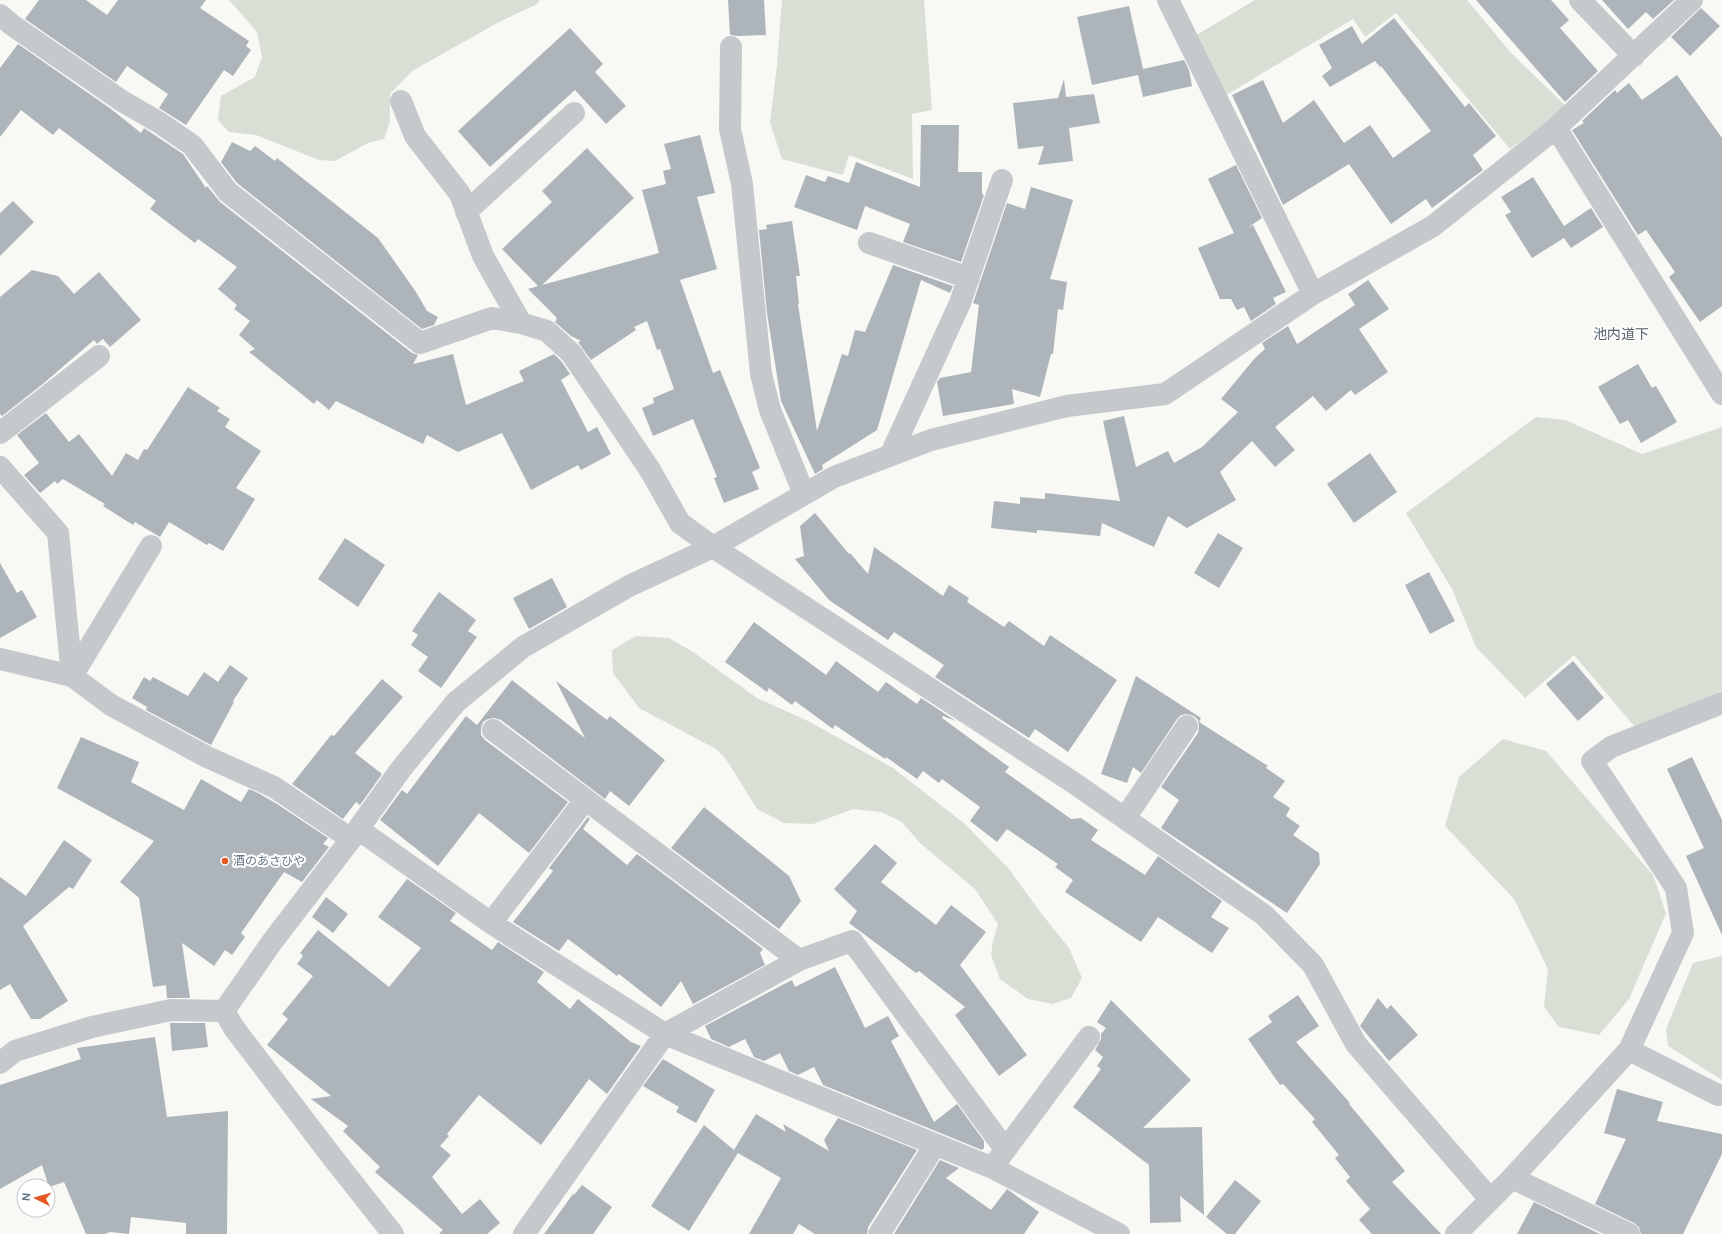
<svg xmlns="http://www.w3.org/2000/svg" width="1722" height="1234" font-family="'DM Sans','Noto Sans JP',sans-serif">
	<rect width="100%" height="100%" fill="#f8f8f5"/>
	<path fill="#d9dfd5" d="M 229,0 L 540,0 L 537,4 L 499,22 L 412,71 L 390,94 L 390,121 L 384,139 L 368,143 L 335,161 L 319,160 L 256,135 L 229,132 L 218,120 L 221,96 L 255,77 L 262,57 L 257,32 Z
		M 782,0 L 924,0 L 932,110 L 912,114 L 913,179 L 849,155 L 843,175 L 782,159 L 770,123 L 777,64 Z
		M 1255,0 L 1467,0 L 1511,53 L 1567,107 L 1510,149 L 1396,13 L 1365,37 L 1353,19 L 1223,97 L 1193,37 Z
		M 1536,417 L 1565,420 L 1642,454 L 1722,427 L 1722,691 L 1635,727 L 1574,655 L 1525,698 L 1476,647 L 1452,589 L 1406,513 Z
		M 636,636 L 669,638 L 693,652 L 757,698 L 808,721 L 893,768 L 965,824 L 1009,869 L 1041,913 L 1069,948 L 1082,978 L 1071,998 L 1052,1004 L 1028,999 L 1000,979 L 991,955 L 993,941 L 998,924 L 975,889 L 920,843 L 902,822 L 881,812 L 853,809 L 813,824 L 784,823 L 757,809 L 726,759 L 716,749 L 639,708 L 613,673 L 612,650 Z
		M 1503,739 L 1546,751 L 1653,875 L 1666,913 L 1629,999 L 1599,1035 L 1559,1027 L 1544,1007 L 1548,969 L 1514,899 L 1445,826 L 1459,777 Z
		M 1722,956 L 1722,1080 L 1668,1046 L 1666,1029 L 1693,963 Z"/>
	<path fill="#adb5bb" d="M 39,0 L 86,0 L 107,15 L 118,0 L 206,0 L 200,8 L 249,41 L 246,46 L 251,50 L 233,76 L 224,70 L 186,125 L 159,108 L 168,94 L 127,66 L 116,82 L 25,19 Z
		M 728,0 L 764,0 L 766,35 L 738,36 L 730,35 Z
		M 1476,0 L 1551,0 L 1569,20 L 1560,28 L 1598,71 L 1565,102 Z
		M 1602,0 L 1674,0 L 1653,19 L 1646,12 L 1628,29 Z
		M 1129,6 L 1143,69 L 1184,60 L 1189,70 L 1192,86 L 1143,97 L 1138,75 L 1092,85 L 1077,17 Z
		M 1701,8 L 1720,26 L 1690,56 L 1671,37 Z
		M 1394,18 L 1465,107 L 1469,103 L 1496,136 L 1473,155 L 1483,170 L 1432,208 L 1426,199 L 1391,224 L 1349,164 L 1283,205 L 1232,95 L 1263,80 L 1283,123 L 1314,100 L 1344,143 L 1370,125 L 1393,158 L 1431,131 L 1381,66 L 1380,67 L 1375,61 L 1330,87 L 1322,76 L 1332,68 L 1319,45 L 1352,26 L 1362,44 Z
		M 570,28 L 603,64 L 595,72 L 626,106 L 606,124 L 575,90 L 490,167 L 458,131 Z
		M 18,44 L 111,109 L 141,133 L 144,128 L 183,154 L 206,188 L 207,186 L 220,202 L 412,353 L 418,355 L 413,364 L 453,354 L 466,405 L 524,381 L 519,371 L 554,354 L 562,362 L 570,374 L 561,380 L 588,432 L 597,427 L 611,454 L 581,470 L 578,465 L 531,490 L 502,433 L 458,452 L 427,435 L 423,444 L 336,401 L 329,410 L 317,400 L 314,404 L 249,352 L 255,349 L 239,335 L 250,321 L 234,309 L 237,305 L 218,289 L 237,267 L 198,239 L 195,243 L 150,209 L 156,201 L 59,128 L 53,135 L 21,110 L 0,137 L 0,68 Z
		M 1677,75 L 1722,138 L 1722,306 L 1700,322 L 1669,277 L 1675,272 L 1646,230 L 1638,235 L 1572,130 L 1584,123 L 1582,121 L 1615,90 L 1617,93 L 1629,83 L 1642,100 Z
		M 1064,79 L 1066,97 L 1094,94 L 1100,123 L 1069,128 L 1073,161 L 1038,165 L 1044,146 L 1018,149 L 1013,103 L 1058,98 Z
		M 921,125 L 959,125 L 958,172 L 982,172 L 982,194 L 984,195 L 961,262 L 903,242 L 910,224 L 865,206 L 857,230 L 794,207 L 806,175 L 825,182 L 828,176 L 849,183 L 856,162 L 920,187 Z
		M 700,135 L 715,193 L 697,197 L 717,269 L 680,280 L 713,373 L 720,370 L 760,468 L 752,472 L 759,489 L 724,503 L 714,478 L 717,477 L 693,419 L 653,436 L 642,408 L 654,403 L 653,398 L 674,389 L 660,349 L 657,350 L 647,321 L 634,327 L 636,330 L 591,360 L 578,342 L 581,341 L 571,336 L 555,322 L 557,318 L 528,289 L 538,286 L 502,249 L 552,202 L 542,191 L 587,148 L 634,198 L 542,285 L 659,253 L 642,190 L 666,184 L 663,171 L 671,169 L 664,144 Z
		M 232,142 L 250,151 L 255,146 L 275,161 L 277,158 L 378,238 L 416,292 L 427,311 L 438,317 L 434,325 L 422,329 L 237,183 L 221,162 Z
		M 1236,165 L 1262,218 L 1247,228 L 1253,225 L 1286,292 L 1273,298 L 1276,304 L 1251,321 L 1244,307 L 1237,310 L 1231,299 L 1220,299 L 1198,248 L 1234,233 L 1208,179 Z
		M 1533,177 L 1564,226 L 1591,208 L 1603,227 L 1571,248 L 1564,238 L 1532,258 L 1505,215 L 1511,212 L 1501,197 Z
		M 1031,187 L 1073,200 L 1050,279 L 1067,282 L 1063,310 L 1058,309 L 1053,354 L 1051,354 L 1040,397 L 1012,389 L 1014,404 L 943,416 L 937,382 L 940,378 L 971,372 L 979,305 L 973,303 L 1007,203 L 1025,209 Z
		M 13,201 L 34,222 L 0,256 L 0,213 Z
		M 792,221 L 800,276 L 796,276 L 799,304 L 798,304 L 817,431 L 842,354 L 848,356 L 855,330 L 865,332 L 893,265 L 953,286 L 950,293 L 921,280 L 877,430 L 822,465 L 823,469 L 815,474 L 781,401 L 767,313 L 759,230 L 767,229 L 766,225 Z
		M 32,270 L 58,276 L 74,294 L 99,272 L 141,320 L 110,347 L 103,339 L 97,344 L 94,340 L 44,383 L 2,416 L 0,414 L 0,297 Z
		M 1368,280 L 1389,309 L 1359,329 L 1388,372 L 1355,395 L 1351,390 L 1326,411 L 1313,396 L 1275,427 L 1295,450 L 1275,467 L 1252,441 L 1220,472 L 1236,500 L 1187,528 L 1168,516 L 1154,547 L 1102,523 L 1100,536 L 1037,530 L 1037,533 L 991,528 L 994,501 L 1020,504 L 1020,497 L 1045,499 L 1045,493 L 1120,501 L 1103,421 L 1124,416 L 1136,467 L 1168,451 L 1174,463 L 1202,447 L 1238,412 L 1221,399 L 1255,358 L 1265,349 L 1262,343 L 1288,326 L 1297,344 L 1355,305 L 1348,294 Z
		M 1638,364 L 1652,388 L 1656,386 L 1677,422 L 1641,443 L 1628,420 L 1620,424 L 1598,387 Z
		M 188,387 L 220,408 L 217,411 L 230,419 L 225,427 L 261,451 L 236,488 L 255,499 L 223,551 L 209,543 L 207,545 L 169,522 L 160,537 L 135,522 L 133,525 L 103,506 L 105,504 L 63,479 L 57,484 L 55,481 L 40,493 L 24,475 L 39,463 L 17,435 L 46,413 L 69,442 L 79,434 L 112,476 L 126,453 L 138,460 L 144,449 L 147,450 Z
		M 1370,453 L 1397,492 L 1354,523 L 1327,484 Z
		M 815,513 L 849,554 L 850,553 L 868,574 L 874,547 L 943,596 L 949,585 L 969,598 L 967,602 L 1004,627 L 1009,621 L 1044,646 L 1050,635 L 1117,680 L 1068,752 L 1035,729 L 1029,738 L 935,677 L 944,665 L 894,632 L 888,640 L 829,600 L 795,559 L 804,556 L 800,526 Z
		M 1218,533 L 1243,548 L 1219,588 L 1194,573 Z
		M 345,538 L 385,565 L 358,607 L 318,579 Z
		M 0,563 L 17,593 L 22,590 L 37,617 L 0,638 Z
		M 1429,572 L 1455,621 L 1430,634 L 1405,585 Z
		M 552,578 L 567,607 L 529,629 L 513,598 Z
		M 439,592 L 476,620 L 468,631 L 477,637 L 441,688 L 418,671 L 428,657 L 411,645 L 418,635 L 412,631 Z
		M 754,622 L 826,675 L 836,661 L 878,692 L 886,682 L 917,704 L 921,698 L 956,721 L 943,716 L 942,718 L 1009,767 L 1005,772 L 1071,819 L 1081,818 L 1098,830 L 1091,840 L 1145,875 L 1158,856 L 1222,901 L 1211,917 L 1229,928 L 1212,953 L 1158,917 L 1141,942 L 1065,892 L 1073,880 L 1055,867 L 1058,864 L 1007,829 L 997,842 L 970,821 L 980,807 L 942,779 L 939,783 L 923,771 L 917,779 L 886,757 L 885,759 L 835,725 L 833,729 L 795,701 L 792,705 L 769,688 L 767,692 L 725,662 Z
		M 1573,661 L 1604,698 L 1578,721 L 1546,684 Z
		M 230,665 L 248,678 L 233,701 L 234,702 L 211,745 L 146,710 L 147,707 L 132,698 L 144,677 L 150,681 L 153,677 L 188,696 L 204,672 L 218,682 Z
		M 1136,676 L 1201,718 L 1199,722 L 1268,766 L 1266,768 L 1285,781 L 1273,797 L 1290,808 L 1286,816 L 1300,826 L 1293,835 L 1319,853 L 1320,864 L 1287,913 L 1161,828 L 1179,800 L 1161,787 L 1198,733 L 1199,726 L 1198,720 L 1194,716 L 1187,714 L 1181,715 L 1177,719 L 1141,773 L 1133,767 L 1127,783 L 1101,774 Z
		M 382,679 L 403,697 L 355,753 L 382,774 L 360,805 L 356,802 L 343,819 L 292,784 L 331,735 L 334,736 Z
		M 512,680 L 585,738 L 556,681 L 607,720 L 610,716 L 665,760 L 629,806 L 610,791 L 605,799 L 501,720 L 494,718 L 488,719 L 483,722 L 481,728 L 481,735 L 485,740 L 568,802 L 529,853 L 479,813 L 438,866 L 380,820 L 402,790 L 407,794 L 466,716 L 477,725 Z
		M 81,737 L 139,762 L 131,782 L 184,810 L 201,779 L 241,802 L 249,789 L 258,793 L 277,804 L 328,838 L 323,844 L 329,847 L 302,882 L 284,872 L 241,933 L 245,937 L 232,955 L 225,950 L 214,966 L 182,943 L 190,998 L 167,998 L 166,985 L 153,987 L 139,898 L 120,882 L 154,841 L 57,788 Z
		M 1692,757 L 1722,820 L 1722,935 L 1686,856 L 1704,848 L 1667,769 Z
		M 704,807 L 789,876 L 801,901 L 779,929 L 671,848 Z
		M 588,817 L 590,819 L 583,829 L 627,865 L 637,854 L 763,949 L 760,953 L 765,965 L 693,1004 L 681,981 L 661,1007 L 619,974 L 617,976 L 568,939 L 559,951 L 513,922 L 553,871 L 549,868 Z
		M 64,840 L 92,860 L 73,889 L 69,887 L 23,926 L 68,1001 L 40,1019 L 31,1019 L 10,984 L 0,990 L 0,877 L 26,896 Z
		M 875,844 L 897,863 L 881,882 L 936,925 L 951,905 L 986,932 L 960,965 L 1027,1055 L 999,1076 L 955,1015 L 965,1007 L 919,971 L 916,973 L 849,923 L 857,911 L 834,889 Z
		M 407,879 L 456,913 L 450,921 L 492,950 L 498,942 L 544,972 L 537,982 L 570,1009 L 578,999 L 631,1042 L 641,1046 L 607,1094 L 589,1079 L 541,1145 L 479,1095 L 465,1112 L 447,1134 L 449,1136 L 440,1146 L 451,1155 L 432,1177 L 462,1214 L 480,1199 L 500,1223 L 487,1234 L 439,1234 L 443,1230 L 375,1172 L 380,1167 L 343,1131 L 348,1126 L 311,1099 L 331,1096 L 267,1045 L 288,1019 L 282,1014 L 313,976 L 297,964 L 303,956 L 300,953 L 318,930 L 389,987 L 421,948 L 378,917 Z
		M 326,897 L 348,914 L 333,933 L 312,917 Z
		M 835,967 L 865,1028 L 888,1016 L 899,1036 L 891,1041 L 934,1122 L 957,1104 L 984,1141 L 984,1148 L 982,1150 L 823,1085 L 814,1067 L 798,1075 L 789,1071 L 780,1053 L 764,1061 L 754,1057 L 745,1039 L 729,1047 L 711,1039 L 705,1026 L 792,980 L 795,987 Z
		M 1298,995 L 1319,1026 L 1296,1042 L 1350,1103 L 1349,1104 L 1405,1171 L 1392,1182 L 1441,1234 L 1372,1234 L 1359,1220 L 1370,1209 L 1346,1181 L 1350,1177 L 1335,1158 L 1339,1155 L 1312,1122 L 1315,1119 L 1283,1084 L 1280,1085 L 1248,1039 L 1272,1022 L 1268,1016 Z
		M 1378,998 L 1387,1009 L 1391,1005 L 1418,1035 L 1389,1061 L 1360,1026 Z
		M 1111,1000 L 1191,1080 L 1143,1128 L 1202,1127 L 1204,1215 L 1180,1196 L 1181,1222 L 1150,1223 L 1149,1165 L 1073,1107 L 1101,1069 L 1097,1066 L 1103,1057 L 1095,1050 L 1101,1039 L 1101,1034 L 1106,1028 L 1097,1022 Z
		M 170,1023 L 205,1023 L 208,1047 L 172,1051 Z
		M 155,1037 L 167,1117 L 228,1111 L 227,1234 L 186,1234 L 186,1223 L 131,1217 L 129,1234 L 110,1232 L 105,1234 L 86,1234 L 64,1182 L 49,1187 L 42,1165 L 0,1189 L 0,1085 L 81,1059 L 77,1048 Z
		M 663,1059 L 715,1090 L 696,1123 L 676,1112 L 679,1107 L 643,1086 Z
		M 1617,1089 L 1663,1102 L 1657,1121 L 1722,1134 L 1722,1154 L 1683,1234 L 1641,1234 L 1639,1227 L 1634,1223 L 1595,1204 L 1626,1139 L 1604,1133 Z
		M 756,1114 L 786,1132 L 783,1124 L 829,1151 L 824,1140 L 838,1118 L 917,1150 L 868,1227 L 867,1234 L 815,1234 L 799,1224 L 793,1234 L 749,1234 L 781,1178 L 738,1153 L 689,1231 L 651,1206 L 704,1125 L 734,1150 Z
		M 940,1160 L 959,1168 L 946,1178 L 991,1210 L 1007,1189 L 1039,1212 L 1024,1234 L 894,1234 Z
		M 1235,1180 L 1261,1201 L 1235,1234 L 1227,1234 L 1206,1217 Z
		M 582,1185 L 612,1207 L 593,1234 L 544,1234 L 573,1194 L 574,1195 Z
		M 1534,1202 L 1600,1234 L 1517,1234 Z"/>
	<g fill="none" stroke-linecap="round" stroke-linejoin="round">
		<path stroke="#c5c9cc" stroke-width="22" d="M 1168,0 L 1313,294
			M 1580,0 L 1634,56
			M 0,15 L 12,25 L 122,101 L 160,123 L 192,145 L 228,192 L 420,343 L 492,318 L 521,323 L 547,331 L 572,354 L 650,470 L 680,523 L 713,547 L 1071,781 L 1264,915 L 1313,965 L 1356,1044 L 1490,1199
			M 731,47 L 730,129 L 742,184 L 761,374 L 770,410 L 804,494
			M 401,101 L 415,136 L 460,194 L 483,256 L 521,323
			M 1556,128 L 1722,394
			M 466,212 L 574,113
			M 869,243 L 969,278
			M 0,433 L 99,356
			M 890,456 L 960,303 L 1002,180
			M 0,467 L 58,533 L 72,676
			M 0,659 L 72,676 L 111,705 L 207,757 L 274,787 L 351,839
			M 72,676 L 151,546
			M 493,730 L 799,960
			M 1125,818 L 1187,726
			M 358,829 L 491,923 L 665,1034 L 993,1168 L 1119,1234
			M 491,923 L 585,800
			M 224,1011 L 272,942 L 351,839 L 401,769 L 456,702 L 523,647 L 629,586 L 713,547 L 834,477 L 931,440 L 1067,406 L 1165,394 L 1313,294 L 1433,226 L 1556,128 L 1692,0
			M 224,1011 L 234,1028 L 333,1158 L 393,1234
			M 1629,1050 L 1718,1095
			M 0,1063 L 15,1051 L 92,1027 L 171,1010 L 224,1011
			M 997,1161 L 1089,1037
			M 1512,1178 L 1629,1234
			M 524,1234 L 665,1034 L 799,960 L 852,941 L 1005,1149
			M 879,1234 L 935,1145
			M 1456,1234 L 1512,1178 L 1629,1050 L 1683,933 L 1676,888 L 1592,761 L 1611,747 L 1722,703"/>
	</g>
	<circle fill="#e75725" stroke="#fff" stroke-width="1.5" cx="225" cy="861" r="4"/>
	<g text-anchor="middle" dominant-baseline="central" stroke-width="4" stroke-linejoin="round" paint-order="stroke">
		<g font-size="12" fill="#667786" stroke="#fff" text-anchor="start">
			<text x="233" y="861">酒のあさひや</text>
		</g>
		<g font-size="14" fill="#54606b" stroke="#fff">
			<text x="1621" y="334">池内道下</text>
		</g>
	</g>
	<g transform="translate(36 1198) rotate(276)"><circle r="19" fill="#ffffff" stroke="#c2c9cf"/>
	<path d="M0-3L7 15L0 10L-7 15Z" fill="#e75725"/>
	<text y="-6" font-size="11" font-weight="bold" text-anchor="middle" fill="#667786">N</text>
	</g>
</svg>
